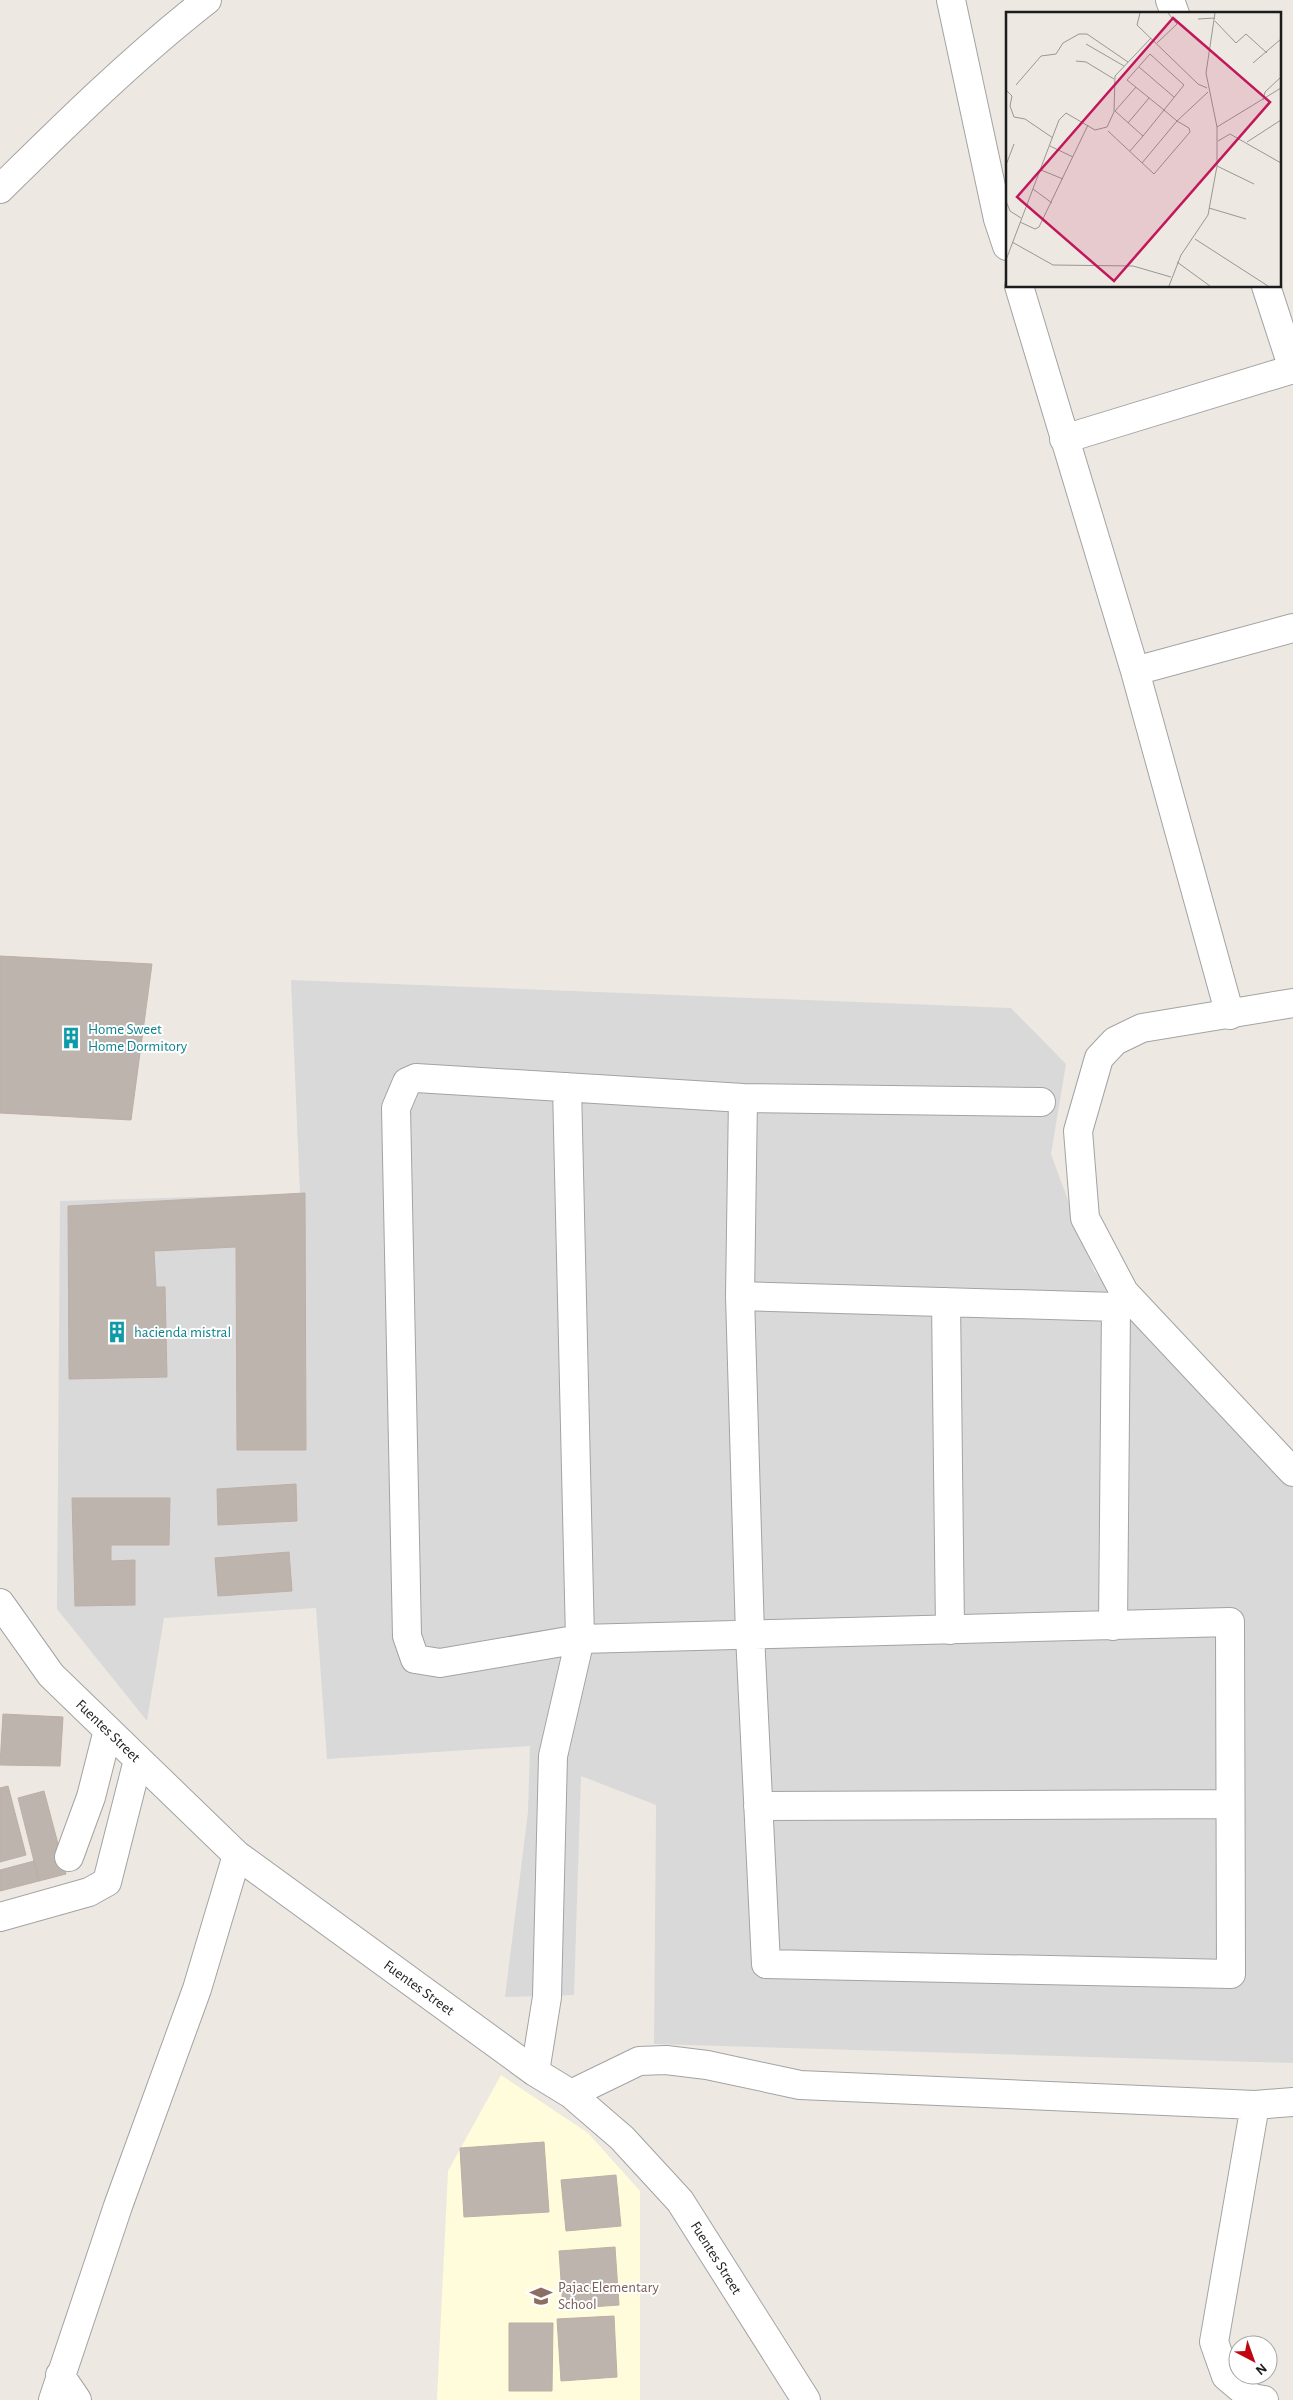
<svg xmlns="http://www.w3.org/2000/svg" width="1293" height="2400" font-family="'Alegreya Sans',sans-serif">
	<rect width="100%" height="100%" fill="#ede9e2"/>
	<path fill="#dad9d9" d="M 291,980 L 1011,1008 L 1066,1064 L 1051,1154 L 1094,1271 L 1293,1487 L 1293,2063 L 654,2044 L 656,1805 L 581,1776 L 574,1995 L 505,1997 L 528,1812 L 530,1746 L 327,1759 L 316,1608 L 164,1618 L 147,1721 L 57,1609 L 60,1201 L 300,1194 Z"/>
	<path fill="#fefcda" d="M 501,2075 L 588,2133 L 640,2191 L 640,2400 L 437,2400 L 448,2171 Z"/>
	<path fill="#bdb4ae" stroke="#beaea5" d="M 0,956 L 152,964 L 131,1120 L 0,1113 Z
		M 305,1193 L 306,1450 L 237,1450 L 236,1247 L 154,1251 L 156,1287 L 165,1287 L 167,1377 L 69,1379 L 68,1206 Z
		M 296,1484 L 297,1521 L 218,1525 L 217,1489 Z
		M 72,1498 L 170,1498 L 169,1545 L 111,1545 L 111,1561 L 135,1560 L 135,1605 L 75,1606 Z
		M 289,1552 L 292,1591 L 218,1596 L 215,1558 Z
		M 3,1714 L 63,1717 L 60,1766 L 0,1765 Z
		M 8,1786 L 26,1855 L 0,1862 L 0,1788 Z
		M 44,1791 L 66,1874 L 39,1881 L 18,1798 Z
		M 34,1861 L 39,1881 L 0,1891 L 0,1870 Z
		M 544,2142 L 549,2212 L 464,2217 L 460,2148 Z
		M 616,2175 L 621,2226 L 566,2231 L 561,2180 Z
		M 615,2247 L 619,2305 L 563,2309 L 559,2251 Z
		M 614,2316 L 617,2377 L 561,2381 L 557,2319 Z
		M 509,2323 L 553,2323 L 552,2391 L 509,2391 Z"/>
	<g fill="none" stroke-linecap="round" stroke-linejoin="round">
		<g stroke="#a3a3a3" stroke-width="30">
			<path id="minor" d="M 951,0 L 998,219 L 1007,246
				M 1170,0 L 1175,14
				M 0,189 C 66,124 134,57 207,0
				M 1019,286 L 1135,671 L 1230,1015
				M 1266,286 L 1293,369
				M 1064,439 L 1293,369
				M 1135,671 L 1293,628
				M 1293,1003 L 1142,1028 L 1115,1041 L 1099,1058 L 1078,1131 L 1085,1218 L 1124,1292 L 1293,1472
				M 743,1098 L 740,1296 L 750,1635 L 766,1964 L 1231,1974 L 1230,1622 L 580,1639 L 440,1663 L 415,1659 L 407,1636 L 396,1108 L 407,1082 L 416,1078 L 743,1098 L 1041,1102
				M 740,1296 L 1116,1307 L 1113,1626
				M 946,1302 L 950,1630
				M 0,1603 L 51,1675 L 237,1855 L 535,2072 L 571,2094 L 622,2138 L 680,2201 L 806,2400
				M 758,1806 L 1230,1804
				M 69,1857 L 91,1797 L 108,1730
				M 0,1917 L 89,1892 L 107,1882 L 138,1760
				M 535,2072 L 547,1997 L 553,1756 L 580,1639 L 567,1087
				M 571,2094 L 639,2061 L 666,2060 L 707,2065 L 800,2085 L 1255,2105 L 1293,2102
				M 1255,2105 L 1214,2342 L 1226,2376 L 1252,2398 L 1264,2400
				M 60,2375 L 77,2400
				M 53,2400 L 118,2206 L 197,1989 L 237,1855"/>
		</g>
		<use href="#minor" stroke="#fff" stroke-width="28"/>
	</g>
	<defs>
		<g id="building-bare" transform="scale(1.725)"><path d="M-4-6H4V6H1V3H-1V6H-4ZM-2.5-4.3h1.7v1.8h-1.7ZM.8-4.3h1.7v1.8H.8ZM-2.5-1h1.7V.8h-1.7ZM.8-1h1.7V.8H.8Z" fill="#0f9aa8" stroke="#fff" stroke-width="2.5" paint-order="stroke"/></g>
		<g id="school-bare" transform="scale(1.725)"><path d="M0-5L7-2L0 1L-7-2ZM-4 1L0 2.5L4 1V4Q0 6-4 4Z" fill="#8d6e63" stroke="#fff" stroke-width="2.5" paint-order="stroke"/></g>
	</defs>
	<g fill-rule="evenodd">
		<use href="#building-bare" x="71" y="1038"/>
		<use href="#building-bare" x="117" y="1332"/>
		<use href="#school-bare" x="541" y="2296"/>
	</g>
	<g text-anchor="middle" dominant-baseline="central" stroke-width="4" stroke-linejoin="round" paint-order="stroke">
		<g font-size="15" fill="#0d838f" stroke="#fff" text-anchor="start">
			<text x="88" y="1029">Home Sweet<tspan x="88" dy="17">Home Dormitory</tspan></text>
			<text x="134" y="1332">hacienda mistral</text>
		</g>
		<g font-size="15" fill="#1c1c1c" stroke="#fff">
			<text transform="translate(108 1731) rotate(44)">Fuentes Street</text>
			<text transform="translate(419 1988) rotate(36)">Fuentes Street</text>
			<text transform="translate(716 2258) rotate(58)">Fuentes Street</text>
		</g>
		<g font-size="15" fill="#785e54" stroke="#fff" text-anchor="start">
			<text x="558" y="2287">Pajac Elementary<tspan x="558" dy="17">School</tspan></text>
		</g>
	</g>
	<g transform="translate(1006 12)">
		<rect width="275" height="275" fill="#ede9e2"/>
		<path fill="none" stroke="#999793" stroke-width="1" d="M 134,1 L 131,13 L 192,72 L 201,76M 192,7 L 209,6M 209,9 L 230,31 L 240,22 L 261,41M 151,31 L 171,12 L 162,1M 80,32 L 118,54M 70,49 L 80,50 L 108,67M 247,51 L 275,27M 133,55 L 168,85M 10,73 L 35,44 L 50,42 L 57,31 L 73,22 L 81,22 L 122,50M 130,75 L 109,99 L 137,124M 0,78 L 6,84 L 4,94 L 8,105 L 19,107 L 47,126M 257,88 L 259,80 L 275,65M 122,111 L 143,86M 211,115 L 275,76M 102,119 L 148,162 L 184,120 L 183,116 L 171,109 L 158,98 L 121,68 L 144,42 L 178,73 L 158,98 L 137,124 L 124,139M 212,129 L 224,122 L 275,151M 241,130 L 275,108M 44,134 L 67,145M 136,151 L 171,109 L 202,80M 0,153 L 8,132M 211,154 L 248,172M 35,158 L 57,167M 27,177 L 46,191M 0,189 L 4,199 L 15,206M 203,196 L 240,207M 14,210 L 29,217 L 33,215 L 82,113M 189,227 L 262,274M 6,230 L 47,253 L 127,254 L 165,265M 0,248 L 53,108 L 60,101 L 89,118 L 101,115 L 108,100 L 109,64 L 145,26M 171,250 L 204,274M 163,274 L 175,243 L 202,203 L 211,154 L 211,115 L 200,61 L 209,1"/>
		<path fill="#c2185b" fill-opacity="0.15" stroke="#c2185b" stroke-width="2.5" d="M 167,6 L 264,90 L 108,269 L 11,185 Z"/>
		<rect width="275" height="275" fill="none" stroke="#1c1c1c" stroke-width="2.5"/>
	</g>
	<g transform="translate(1253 2360) rotate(139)"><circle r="24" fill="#ffffff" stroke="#a4a4a4"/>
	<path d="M0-4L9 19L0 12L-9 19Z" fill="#c10611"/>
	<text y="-8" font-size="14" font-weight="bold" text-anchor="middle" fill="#1c1c1c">N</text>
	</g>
</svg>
